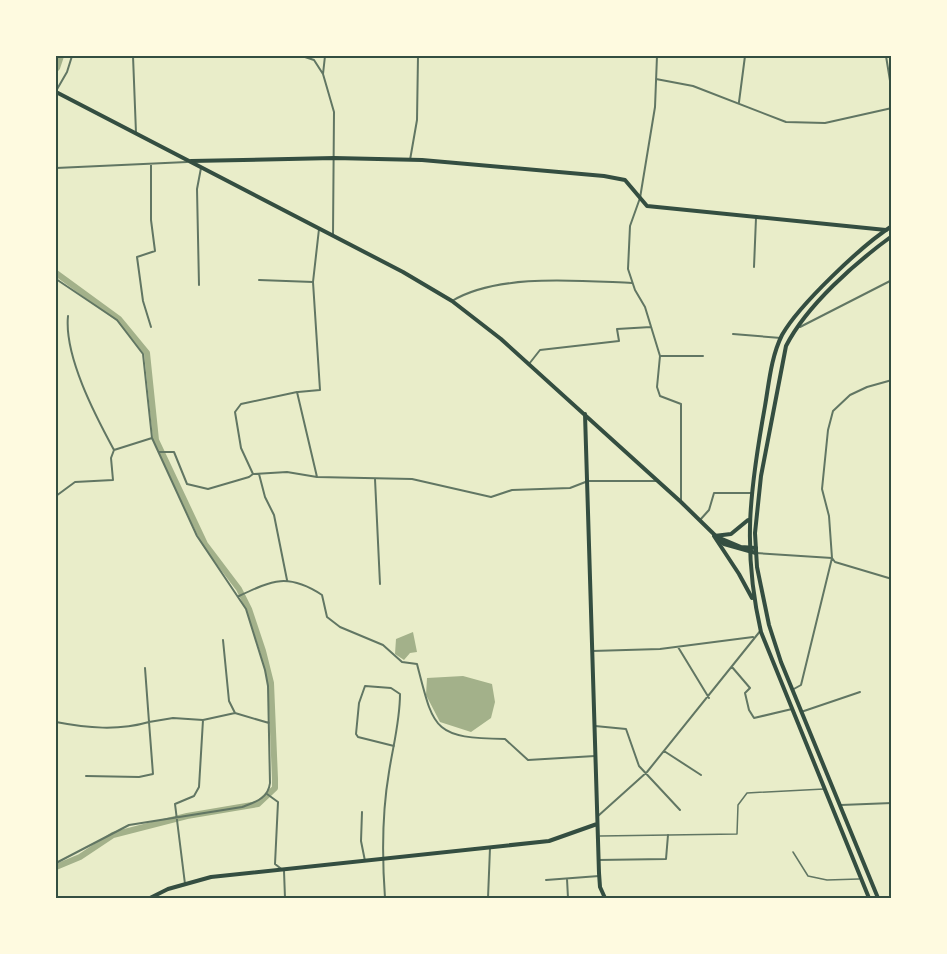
<svg xmlns="http://www.w3.org/2000/svg" width="947" height="954" font-family="Ubuntu,sans-serif">
	<rect width="100%" height="100%" fill="#e9edc9"/>
	<path fill="#a3b18a" d="M 413,632 L 417,652 L 410,653 L 404,660 L 395,654 L 396,639 Z
		M 463,676 L 492,684 L 495,702 L 491,718 L 471,732 L 440,722 L 426,695 L 427,678 Z"/>
	<g fill="none" stroke-linecap="round" stroke-linejoin="round">
		<path stroke="#a3b18a" stroke-width="6" d="M 57,68 L 61,56
			M 56,273 L 119,319 L 147,353 L 156,440 L 205,544 L 239,589 L 249,609 L 263,651 L 271,683 L 275,779 L 275,788 L 258,804 L 187,816 L 113,835 L 80,857 L 56,867"/>
		<path stroke="#617663" stroke-width="1.5" d="M 600,836 L 737,834 L 738,805 L 747,793 L 824,789
			M 793,852 L 808,876 L 827,880 L 859,879"/>
		<path stroke="#617663" stroke-width="2" d="M 133,56 L 136,133
			M 302,56 L 314,60 L 323,74
			M 325,56 L 323,74 L 334,112 L 333,234
			M 657,56 L 655,107 L 640,198 L 630,226 L 628,269 L 635,290 L 645,307 L 660,356 L 657,387 L 660,396 L 681,404 L 681,502
			M 886,56 L 892,93
			M 656,79 L 693,86 L 786,122 L 825,123 L 892,108
			M 56,91 L 67,72 L 72,56
			M 739,102 L 745,56
			M 410,160 L 417,120 L 418,56
			M 56,168 L 187,162
			M 754,267 L 756,218
			M 56,279 L 117,320 L 143,354 L 152,438 L 197,536 L 246,609 L 265,670 L 268,686 L 270,783 C 268,799 255,802 242,807 L 129,825 L 56,863
			M 259,280 L 313,282
			M 199,285 L 197,189 L 201,168
			M 452,301 C 498,273 580,281 632,283
			M 68,316 C 64,356 95,415 114,450
			M 151,327 L 143,301 L 137,257 L 155,251 L 151,220 L 151,164
			M 800,327 L 892,280
			M 733,334 L 781,338
			M 660,356 L 703,356
			M 529,364 L 540,350 L 619,341 L 617,329 L 651,327
			M 298,392 L 320,390 L 313,282 L 319,229
			M 159,452 L 174,452 L 187,484 L 208,489 L 249,477 L 253,474 L 241,448 L 235,412 L 241,404 L 297,392 L 317,477 L 412,479 L 491,497 L 512,490 L 570,488 L 588,481 L 657,481
			M 254,474 L 287,472 L 317,477
			M 259,474 L 265,497 L 274,515 L 287,580
			M 375,479 L 380,584
			M 56,496 L 75,482 L 113,480 L 111,458 L 114,450 L 152,438
			M 700,520 L 709,510 L 714,493 L 752,493
			M 756,553 L 832,558 L 835,562 L 892,579
			M 239,596 C 273,580 288,573 322,595 L 327,617 L 340,627 L 383,645 L 402,662 L 417,664 C 434,730 433,738 505,739 L 528,760 L 595,756
			M 223,640 L 229,701 L 235,713
			M 678,647 L 709,698
			M 592,651 L 660,649 L 753,637
			M 732,667 L 750,688 L 745,693 L 749,710 L 754,718 L 792,709
			M 792,690 L 801,685 L 832,558 L 829,516 L 822,489 L 828,430 L 833,411 L 850,395 L 867,387 L 892,380
			M 801,712 L 860,692
			M 56,722 C 87,728 118,731 149,722 L 145,668
			M 595,726 L 626,729 L 639,766 L 680,810
			M 664,751 L 701,775
			M 86,776 L 139,777 L 153,774 L 149,722 L 173,718 L 203,720 L 235,713 L 269,723
			M 267,794 L 278,802 L 275,864 L 284,871 L 285,898
			M 841,805 L 892,803
			M 362,812 L 361,841 L 365,861
			M 598,816 L 647,772 L 761,630
			M 598,860 L 666,859 L 668,835
			M 567,879 L 568,898
			M 546,880 L 599,876
			M 185,884 L 175,804 L 194,796 L 199,787 L 203,720
			M 385,898 C 382,857 382,813 389,772 C 393,746 400,721 400,694 L 391,688 L 365,686 L 359,703 L 356,734 L 358,737 L 394,746
			M 488,898 L 490,848"/>
		<path stroke="#344e41" stroke-width="4" d="M 191,161 L 334,158 L 422,160 L 604,176 L 625,180 L 647,206 L 886,230
			M 585,414 L 599,873 L 600,887 L 605,898
			M 150,898 L 168,889 L 211,877 L 549,841 L 597,824"/>
		<path stroke="#344e41" stroke-width="4" d="M 56,92 L 403,272 L 452,301 L 501,339 L 681,502 L 724,544 L 756,553
			M 715,536 L 741,547 L 756,548"/>
		<path stroke="#344e41" stroke-width="4" d="M 748,520 L 731,534 L 714,536 L 739,574 L 752,598
			M 869,898 L 761,632 C 742,549 750,489 765,406 C 769,383 771,357 782,335 C 799,305 862,245 892,226
			M 878,898 L 781,662 L 769,625 L 757,567 L 755,533 L 761,476 L 786,346 C 807,305 855,263 892,236"/>
	</g>
	<rect width="947" height="954" fill="none" stroke="#fefae0" stroke-width="114"/>
	<rect x="57" y="57" width="833" height="840" fill="none" stroke="#344e41" stroke-width="2"/>
</svg>
